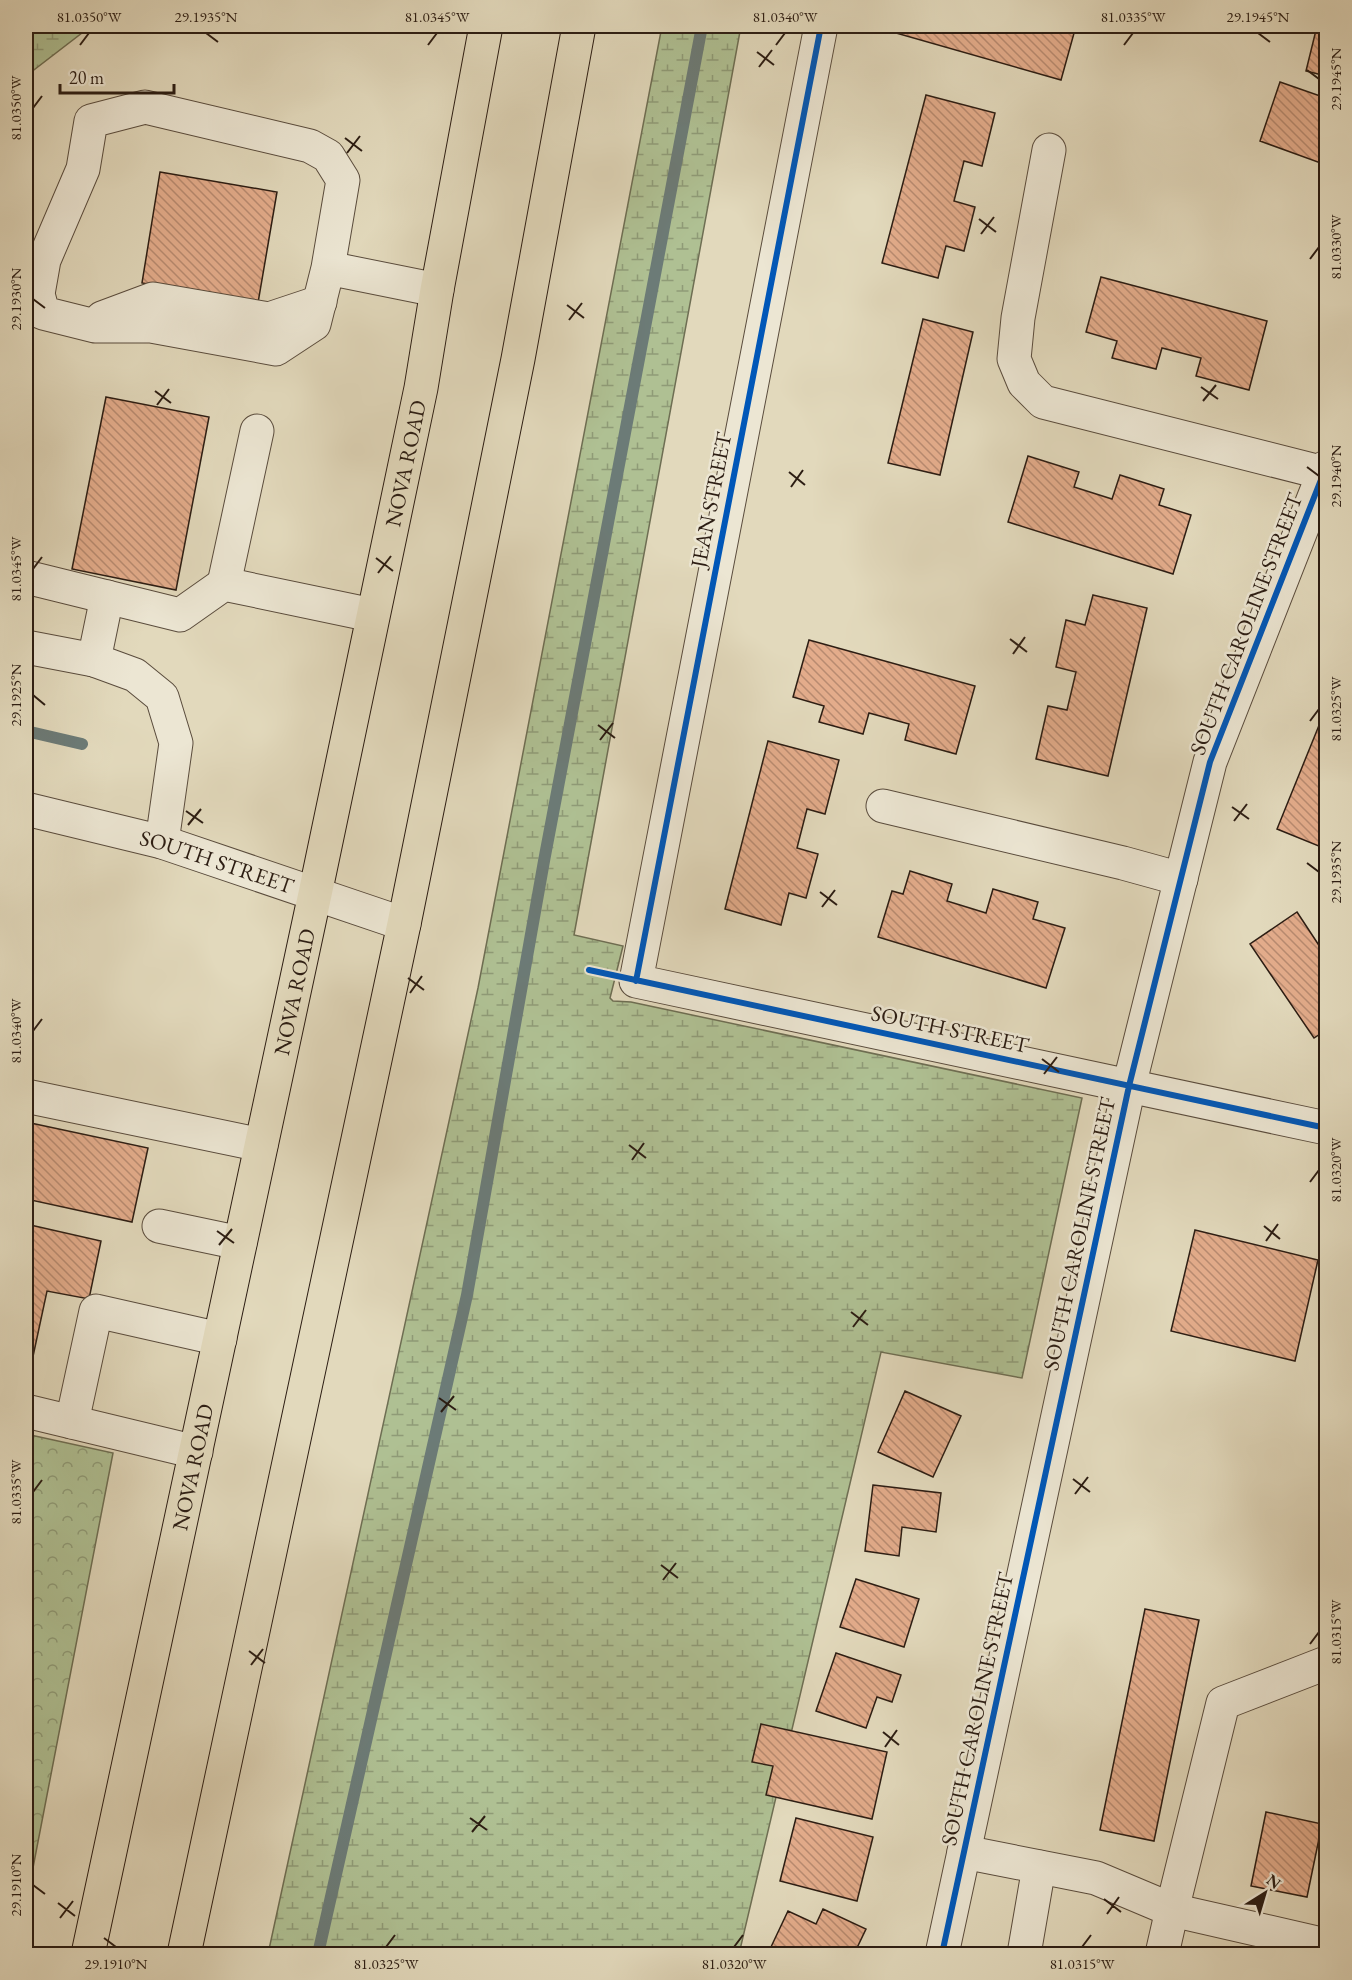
<svg xmlns="http://www.w3.org/2000/svg" width="1352" height="1980" font-family="'EB Garamond',serif">
	<defs>
		<pattern id="forest-crowns" width="20" height="18" patternUnits="userSpaceOnUse" patternTransform="scale(1.5)"><rect width="20" height="18" fill="#afc093"/><path d="M2 6a3 3 0 1 1 6 0M12 15a3 3 0 1 1 6 0" fill="none" stroke="#8f9b77"/></pattern>
		<pattern id="wetland-marsh" width="20" height="14" patternUnits="userSpaceOnUse" patternTransform="scale(1.5)"><rect width="20" height="14" fill="#afc093"/><path d="M1 5h8M5 5V1M11 12h8M15 12V8" fill="none" stroke="#8f9b77"/></pattern>
		<pattern id="building-back-hatch" width="6" height="6" patternUnits="userSpaceOnUse" patternTransform="scale(1.5)"><rect width="6" height="6" fill="#e3ac8b"/><path d="M-1 5l2 2M0 0l6 6M5-1l2 2" fill="none" stroke="#b88b70"/></pattern>
	</defs>
	<rect width="100%" height="100%" fill="#e2d9bc"/>
	<filter id="stains"><feTurbulence type="fractalNoise" baseFrequency=".00333" numOctaves="4"/><feColorMatrix values="0 0 0 0 .2 0 0 0 0 .09 0 0 0 0 .02 0 0 0 .5 -.17"/></filter>
	<radialGradient id="worn" r=".72"><stop offset=".6" stop-color="#630" stop-opacity="0"/><stop offset="1" stop-color="#630" stop-opacity=".3"/></radialGradient>
	<path fill="url(#forest-crowns)" stroke="#6e6e53" stroke-width="1.5" d="M 26,1434 L 113,1453 L 26,1904 Z"/>
	<path fill="url(#wetland-marsh)" stroke="#6e6e53" stroke-width="1.5" d="M 26,26 L 91,26 L 26,76 Z
		M 662,26 L 741,26 L 574,935 L 623,946 L 610,998 L 613,1001 L 631,1002 L 1082,1098 L 1022,1378 L 881,1352 L 739,1954 L 268,1954 L 478,988 Z"/>
	<g fill="none" stroke-linecap="round" stroke-linejoin="round">
		<path stroke="#6c7b77" stroke-width="12" d="M 26,731 L 82,744
			M 318,1954 L 467,1295 L 544,861 L 702,26"/>
	</g>
	<path fill="url(#building-back-hatch)" stroke="#2c1d13" stroke-width="1.5" d="M 898,26 L 1076,26 L 1061,80 L 896,33 Z
		M 1317,26 L 1326,26 L 1326,76 L 1306,71 Z
		M 1280,82 L 1326,98 L 1326,165 L 1260,141 Z
		M 926,95 L 995,113 L 982,166 L 964,161 L 954,201 L 975,207 L 964,251 L 946,246 L 938,278 L 882,263 Z
		M 160,172 L 277,192 L 258,303 L 142,283 Z
		M 1101,277 L 1267,321 L 1249,390 L 1196,376 L 1201,358 L 1162,348 L 1156,369 L 1112,358 L 1117,341 L 1086,332 Z
		M 923,319 L 973,332 L 940,475 L 888,463 Z
		M 106,397 L 209,417 L 176,590 L 72,569 Z
		M 1028,456 L 1079,472 L 1074,487 L 1112,499 L 1120,475 L 1164,489 L 1159,505 L 1191,515 L 1173,574 L 1008,522 Z
		M 1093,595 L 1147,608 L 1108,776 L 1036,759 L 1048,706 L 1067,710 L 1076,672 L 1056,667 L 1066,620 L 1085,625 Z
		M 809,640 L 975,686 L 956,754 L 905,740 L 909,724 L 869,713 L 863,734 L 819,722 L 824,706 L 793,697 Z
		M 1322,718 L 1326,720 L 1326,849 L 1277,829 Z
		M 768,741 L 839,760 L 825,814 L 807,809 L 797,848 L 818,854 L 806,898 L 789,893 L 781,925 L 725,909 Z
		M 910,871 L 952,884 L 947,901 L 986,913 L 993,889 L 1038,902 L 1033,919 L 1065,928 L 1046,988 L 878,937 L 892,891 L 903,894 Z
		M 1297,912 L 1326,956 L 1326,1030 L 1314,1038 L 1250,944 Z
		M 26,1122 L 148,1148 L 132,1222 L 26,1199 Z
		M 26,1224 L 101,1241 L 89,1299 L 47,1291 L 32,1361 L 27,1360 L 26,1368 Z
		M 1195,1230 L 1318,1260 L 1295,1361 L 1171,1331 Z
		M 905,1391 L 961,1416 L 933,1477 L 878,1452 Z
		M 873,1485 L 941,1493 L 936,1532 L 902,1527 L 899,1556 L 865,1551 Z
		M 856,1579 L 919,1599 L 904,1647 L 840,1627 Z
		M 1145,1609 L 1199,1620 L 1154,1841 L 1100,1830 Z
		M 836,1653 L 901,1675 L 892,1702 L 877,1697 L 866,1728 L 816,1711 Z
		M 761,1724 L 887,1752 L 872,1819 L 766,1795 L 773,1766 L 752,1762 Z
		M 1266,1812 L 1322,1824 L 1307,1897 L 1251,1886 Z
		M 796,1818 L 873,1837 L 857,1901 L 780,1881 Z
		M 823,1909 L 866,1929 L 854,1954 L 782,1954 L 770,1949 L 788,1911 L 816,1924 Z"/>
	<g fill="none" stroke-linecap="round" stroke-linejoin="round">
		<g stroke="#5a4c3d" stroke-width="35">
			<g id="minor">
				<path d="M 821,26 L 636,981 L 1326,1128"/>
				<path d="M 1049,150 L 1018,318 L 1014,359 L 1024,383 L 1043,402 L 1324,473"/>
				<path d="M 328,268 L 314,324 L 276,349 L 151,326 L 95,326 L 43,313 L 38,294 L 44,260 L 83,169 L 91,121 L 145,107 L 310,146 L 328,156 L 343,180 L 328,268 L 437,290"/>
				<path d="M 102,318 L 153,299 L 269,319 L 320,302"/>
				<path d="M 26,577 L 180,615 L 224,584 L 372,615"/>
				<path d="M 224,584 L 257,431"/>
				<path d="M 26,647 L 94,660 L 135,675 L 162,697 L 176,743 L 162,842"/>
				<path d="M 94,660 L 107,597"/>
				<path d="M 883,806 L 1123,863 L 1181,879"/>
				<path id="s1" d="M 26,809 L 162,842 L 404,924"/>
				<path d="M 26,1096 L 261,1145"/>
				<path d="M 159,1226 L 240,1243"/>
				<path d="M 26,1411 L 196,1452"/>
				<path d="M 72,1422 L 96,1311 L 220,1339"/>
				<path d="M 964,1852 L 1096,1878 L 1172,1910 L 1223,1703 L 1326,1663"/>
				<path d="M 942,1954 L 1129,1086 L 1210,762 L 1326,467"/>
				<path d="M 1024,1954 L 1039,1867"/>
				<path d="M 1162,1954 L 1172,1910 L 1326,1945"/>
			</g>
		</g>
		<g stroke="#2c1d13" stroke-width="35">
			<g id="major">
				<path id="s2" d="M 88,1954 L 315,894 L 421,388 L 437,290 L 486,26"/>
				<path d="M 184,1954 L 404,924 L 518,359 L 579,26"/>
			</g>
		</g>
		<use href="#minor" stroke="#ece6d3" stroke-width="33"/>
		<use href="#major" stroke="#e2d9bc" stroke-width="33"/>
		<g stroke="#ece6d3" stroke-width="10">
			<path id="cycleway" d="M 589,970 L 1326,1128
				M 636,981 L 821,26
				M 942,1954 L 1129,1086 L 1210,762 L 1326,467"/>
		</g>
		<use href="#cycleway" stroke="#0057b8" stroke-width="6"/>
	</g>
	<path fill="none" stroke="#2c1d13" stroke-width="2" d="M 206,33 L 218,42M 1258,33 L 1270,42M 80,45 L 89,33M 428,45 L 437,33M 776,45 L 785,33M 1124,45 L 1133,33M 757,52 L 774,65M 759,67 L 772,50M 1307,70 L 1319,79M 33,108 L 42,96M 345,138 L 362,151M 347,153 L 360,136M 979,219 L 996,232M 981,234 L 994,217M 1310,259 L 1319,247M 33,299 L 45,308M 567,305 L 584,318M 569,320 L 582,303M 1201,387 L 1218,399M 155,391 L 171,403M 1203,401 L 1216,385M 157,405 L 169,389M 1307,467 L 1319,476M 789,472 L 805,485M 791,487 L 803,470M 376,558 L 393,571M 33,569 L 42,557M 378,573 L 391,556M 1010,639 L 1027,652M 1013,654 L 1025,637M 33,695 L 45,705M 1310,721 L 1319,709M 598,725 L 615,738M 600,740 L 613,723M 1232,807 L 1249,819M 186,811 L 203,823M 1234,821 L 1247,804M 188,825 L 201,809M 1307,863 L 1319,872M 820,892 L 837,905M 822,907 L 835,890M 408,978 L 424,990M 410,993 L 422,976M 33,1031 L 42,1019M 1042,1059 L 1059,1072M 1044,1074 L 1057,1057M 629,1145 L 646,1158M 632,1160 L 644,1143M 1310,1182 L 1319,1170M 1264,1226 L 1280,1239M 217,1231 L 234,1243M 1266,1241 L 1278,1224M 219,1245 L 232,1229M 851,1312 L 868,1325M 853,1327 L 866,1310M 439,1398 L 456,1410M 441,1412 L 454,1396M 1073,1479 L 1090,1492M 33,1492 L 42,1480M 1075,1494 L 1088,1477M 661,1565 L 678,1578M 663,1580 L 676,1563M 1310,1644 L 1319,1632M 249,1651 L 265,1663M 251,1665 L 263,1649M 883,1732 L 899,1745M 885,1747 L 897,1730M 470,1818 L 487,1830M 472,1832 L 485,1816M 33,1885 L 45,1894M 1104,1899 L 1121,1912M 58,1903 L 75,1916M 1107,1914 L 1119,1897M 60,1918 L 73,1901M 104,1938 L 116,1947M 386,1947 L 395,1935M 734,1947 L 743,1935M 1082,1947 L 1091,1935"/>
	<g text-anchor="middle" dominant-baseline="central" stroke-width="5" stroke-linejoin="round" paint-order="stroke">
		<g font-size="22" fill="#2c1d13" stroke="#ece6d3">
			<text stroke="none"><textPath href="#s2" startOffset="1524">NOVA ROAD</textPath></text>
			<text transform="translate(711 500) rotate(-79)">JEAN STREET</text>
			<text transform="translate(1246 624) rotate(-69)">SOUTH CAROLINE STREET</text>
			<text stroke="none"><textPath href="#s1" startOffset="198">SOUTH STREET</textPath></text>
			<text stroke="none"><textPath href="#s2" startOffset="984">NOVA ROAD</textPath></text>
			<text transform="translate(950 1029) rotate(12)">SOUTH STREET</text>
			<text transform="translate(1079 1234) rotate(-78)">SOUTH CAROLINE STREET</text>
			<text stroke="none"><textPath href="#s2" startOffset="498">NOVA ROAD</textPath></text>
			<text transform="translate(977 1709) rotate(-78)">SOUTH CAROLINE STREET</text>
		</g>
	</g>
	<rect width="1352" height="1980" fill="none" stroke="#e2d9bc" stroke-width="66"/>
	<g transform="translate(1265 1893) rotate(37)" stroke="#ece6d3" stroke-width="4.5" paint-order="stroke">
	<path d="M0-4.5L10 22L0 15L-10 22Z" fill="#2c1d13"/>
	<text y="-9" font-size="16" font-weight="bold" text-anchor="middle" fill="#2c1d13">N</text>
	</g>
	<path d="M60 84v9h114v-9" fill="none" stroke="#2c1d13" stroke-width="3"/>
	<text x="69" y="84" font-size="18" fill="#2c1d13" stroke="#ece6d3" stroke-width="4.5" paint-order="stroke">20 m</text>
	<rect x="33" y="33" width="1286" height="1914" fill="none" stroke="#2c1d13" stroke-width="2"/>
	<g font-size="15" text-anchor="middle" fill="#2c1d13">
		<text x="89" y="22">81.0350°W</text>
		<text x="206" y="22">29.1935°N</text>
		<text x="437" y="22">81.0345°W</text>
		<text x="785" y="22">81.0340°W</text>
		<text x="1133" y="22">81.0335°W</text>
		<text x="1258" y="22">29.1945°N</text>
		<text transform="translate(1336 79) rotate(-90)" y="5">29.1945°N</text>
		<text transform="translate(16 108) rotate(-90)" y="5">81.0350°W</text>
		<text transform="translate(1336 247) rotate(-90)" y="5">81.0330°W</text>
		<text transform="translate(16 299) rotate(-90)" y="5">29.1930°N</text>
		<text transform="translate(1336 476) rotate(-90)" y="5">29.1940°N</text>
		<text transform="translate(16 569) rotate(-90)" y="5">81.0345°W</text>
		<text transform="translate(16 695) rotate(-90)" y="5">29.1925°N</text>
		<text transform="translate(1336 709) rotate(-90)" y="5">81.0325°W</text>
		<text transform="translate(1336 872) rotate(-90)" y="5">29.1935°N</text>
		<text transform="translate(16 1031) rotate(-90)" y="5">81.0340°W</text>
		<text transform="translate(1336 1170) rotate(-90)" y="5">81.0320°W</text>
		<text transform="translate(16 1492) rotate(-90)" y="5">81.0335°W</text>
		<text transform="translate(1336 1632) rotate(-90)" y="5">81.0315°W</text>
		<text transform="translate(16 1885) rotate(-90)" y="5">29.1910°N</text>
		<text x="116" y="1969">29.1910°N</text>
		<text x="386" y="1969">81.0325°W</text>
		<text x="734" y="1969">81.0320°W</text>
		<text x="1082" y="1969">81.0315°W</text>
	</g>
	<rect width="100%" height="100%" filter="url(#stains)"/>
	<rect width="100%" height="100%" fill="url(#worn)"/>
</svg>
